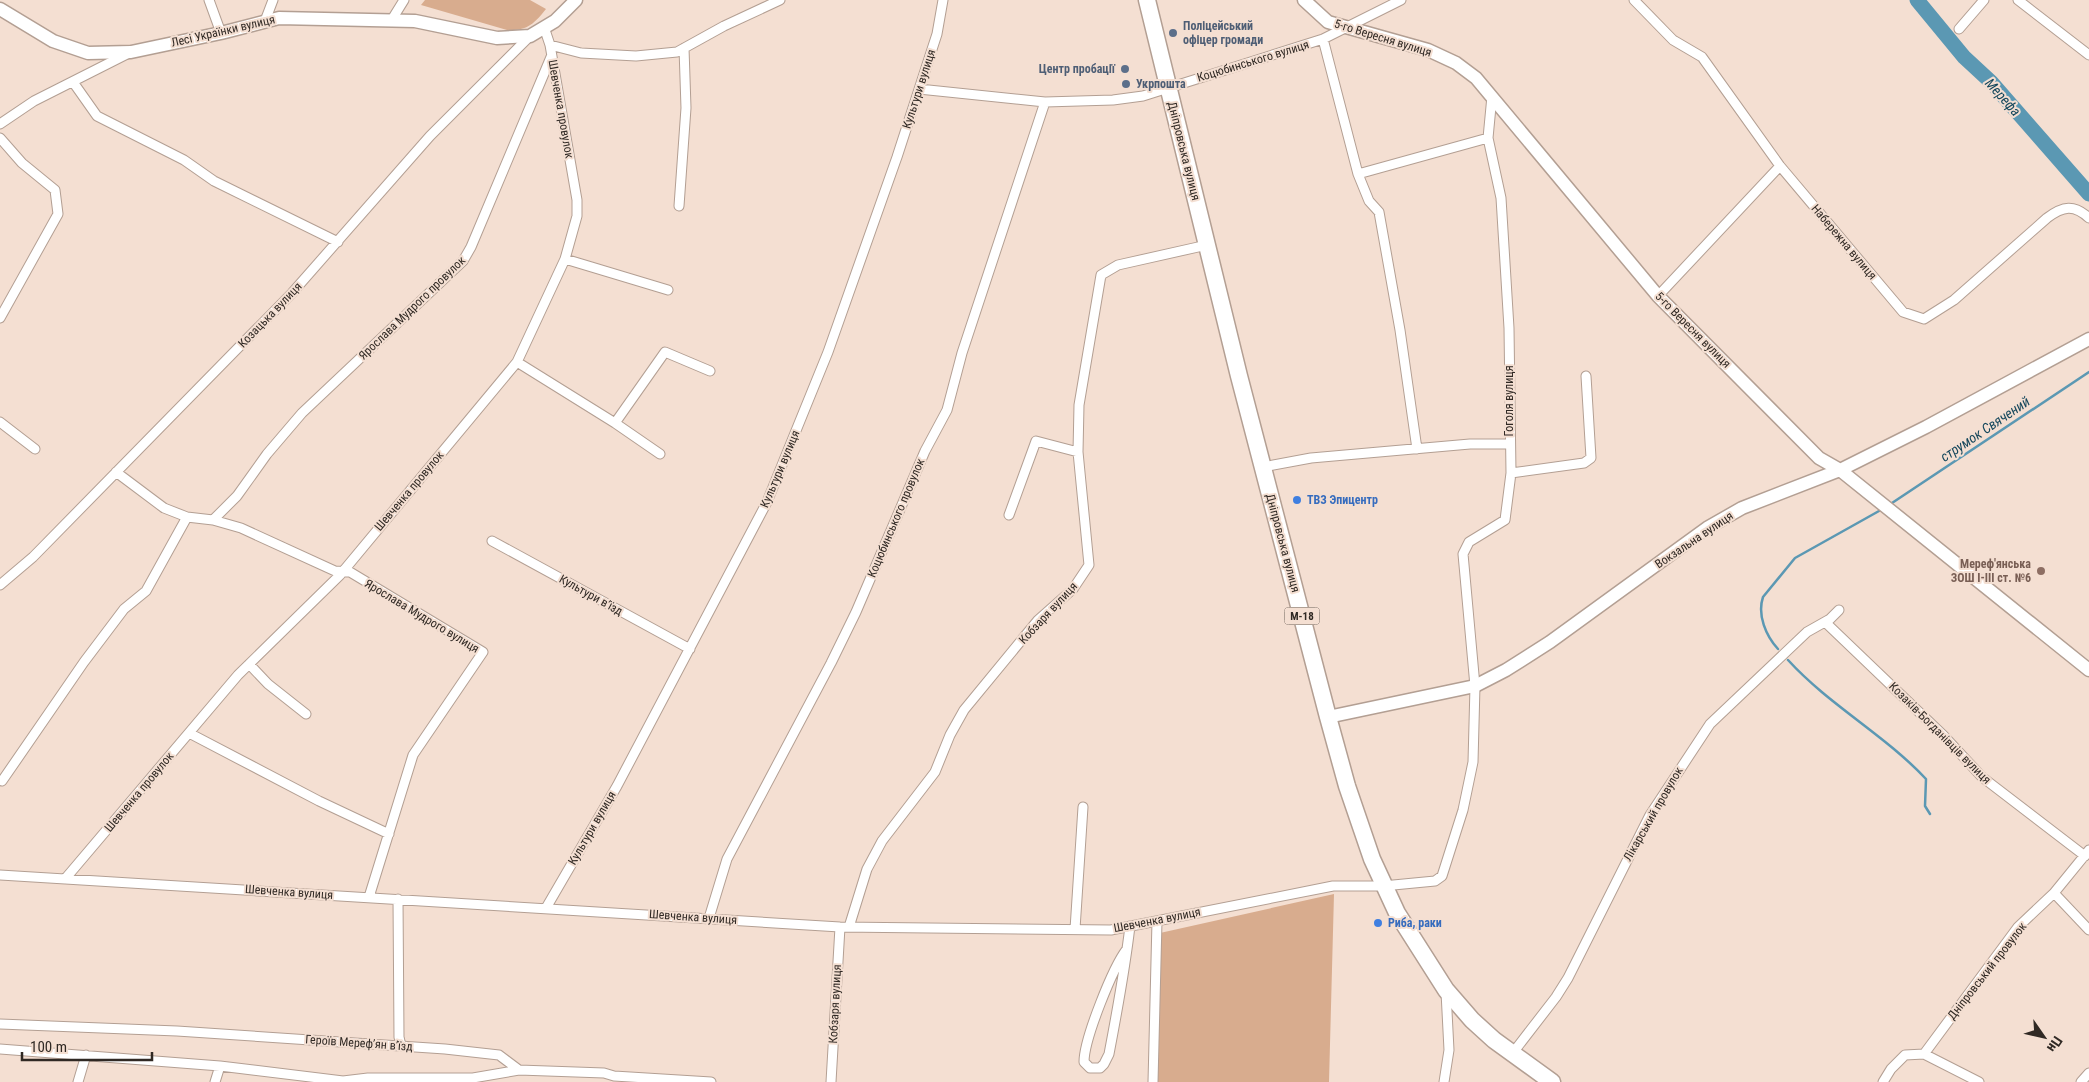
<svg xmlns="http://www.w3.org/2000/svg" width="2089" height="1082" font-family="'Roboto Condensed',sans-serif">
	<rect width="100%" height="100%" fill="#f4dfd2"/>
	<path fill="#d8ac8e" d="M 425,0 L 530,0 L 546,9 C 534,24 527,31 507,30 L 421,5 Z
		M 1334,894 L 1329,1082 L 1156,1082 L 1160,933 Z"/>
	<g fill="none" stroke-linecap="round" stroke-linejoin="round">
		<path stroke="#5b98b3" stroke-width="2.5" d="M 1892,503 L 2089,372
			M 1778,649 C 1766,636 1757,615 1763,597 L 1795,558 L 1879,511
			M 1788,660 C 1829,705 1885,735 1926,779 L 1925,806 L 1930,814"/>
		<path stroke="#5b98b3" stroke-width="15" d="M 1917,0 L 1964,57 L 1991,82 L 2089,194"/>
		<g stroke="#b39f93" stroke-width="11">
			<path id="street" d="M 209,0 L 221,33
				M 1634,0 L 1673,40 L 1702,57 L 1780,166 L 1903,312 L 1924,319 L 1954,300 L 2047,218 C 2063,206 2074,204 2089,218
				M 2018,0 L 2089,55
				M 265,21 L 273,0
				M 391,21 L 404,0
				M 1959,29 L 1984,0
				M 1323,39 L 1358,174 L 1488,138
				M 550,45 L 581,53 L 636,56 L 677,52 L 724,26 L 780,0
				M 73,82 L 97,116 L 184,160 L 214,181 L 338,242
				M 919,89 L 1045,102 L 1113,100 L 1143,96 L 1323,39 L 1401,0
				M 0,124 L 34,101 L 129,53
				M 0,138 L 22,163 L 55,190 L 58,214 L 0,318
				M 1358,174 L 1369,201 L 1379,212 L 1400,330 L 1417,449
				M 679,206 L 686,108 L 684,48
				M 565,259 L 668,290
				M 1658,296 L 1780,166
				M 517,362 L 615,423 L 660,454
				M 0,422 L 35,449
				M 615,423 L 665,352 L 710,371
				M 1263,467 L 1311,458 L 1470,444 L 1509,444
				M 116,472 L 164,508 L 187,517 L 213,520 L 241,528 L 335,571 L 350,572 L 483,652 L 413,755 L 369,897
				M 1511,473 L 1584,463 L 1591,458 L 1586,376
				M 1009,515 L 1036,441 L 1078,452
				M 213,520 L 237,496 L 267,454 L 302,413 L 463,261 L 471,247 L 551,57
				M 492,541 L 690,649
				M 0,585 L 33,557 L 292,293 L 430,136 L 530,36
				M 1825,622 L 1944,736 L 1982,777 L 2085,856
				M 249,664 L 268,684 L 306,714
				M 189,733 L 319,801 L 389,834
				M 2,781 L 84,662 L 124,609 L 146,591 L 187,517
				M 0,875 L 840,927 L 1111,930 L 1333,886 L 1383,886 L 1435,881 L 1442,876 L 1463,810 L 1473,762 L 1475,686 L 1463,554 L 1469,542 L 1505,520 L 1511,473 L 1509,328 L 1501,198 L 1488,138 L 1492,96
				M 65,879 L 238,675 L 340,575 L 517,362 L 565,259 L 577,216 L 577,200 L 550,45 L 544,27
				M 2054,893 L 2089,930
				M 398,899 L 399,1037 L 401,1046
				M 546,908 L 617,786 L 767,502 L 828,352 L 897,157 L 937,34 L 943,0
				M 709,918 L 727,859 L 831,663 L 856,612 L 925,451 L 947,410 L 962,353 L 1045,102
				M 849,927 L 867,869 L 882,841 L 935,772 L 950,735 L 964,710 L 1038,620 L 1073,589 L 1089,565 L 1078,452 L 1079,405 L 1101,275 L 1118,265 L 1207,245
				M 1075,929 L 1083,807
				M 1127,949 C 1113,967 1084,1039 1084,1062 L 1090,1068 L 1100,1068 L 1104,1064 L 1109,1054 C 1117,1012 1125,969 1130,926
				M 0,1024 L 177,1031 L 445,1049 L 499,1055 L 519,1070 L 604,1073 L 614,1076 L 711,1082
				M 0,1049 L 220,1066 L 343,1081 L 368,1078 L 473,1078 L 519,1070
				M 1512,1054 L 1556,997 L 1568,978 L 1650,815 L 1710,724 L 1807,632 L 1830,619 L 1839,610
				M 1924,1054 L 1979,1082
				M 78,1082 L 86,1055
				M 215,1082 L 220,1066
				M 831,1082 L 840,927
				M 1153,1082 L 1157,921
				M 1444,1082 L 1449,1050 L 1446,992
				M 1883,1082 L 1891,1069 L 1905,1055 L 1924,1054 L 2018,927 L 2054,893 L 2089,850
				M 2081,1082 L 2089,1073"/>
		</g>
		<g stroke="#b39f93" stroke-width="15">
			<path id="secondary" d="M 1304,0 L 1328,22 L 1428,50 L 1456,63 L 1476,78 L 1658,296 L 1819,458 L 1840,470 L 2089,670
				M 0,9 L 53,41 L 88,53 L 131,52 L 221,33 L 279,18 L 415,21 L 497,38 L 530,36 L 555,21 L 576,0
				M 1328,717 L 1475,686 L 1506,670 L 1550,642 L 1707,528 L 1742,508 L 1840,470 L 1926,427 L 2089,339"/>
		</g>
		<g stroke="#b39f93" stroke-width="19">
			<path id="highway" d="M 1147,0 L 1239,376 L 1328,717 L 1347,786 L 1372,859 L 1397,913 L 1446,990 L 1472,1020 L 1494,1040 L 1552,1082"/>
		</g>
		<use href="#street" stroke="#fff" stroke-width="9"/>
		<use href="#secondary" stroke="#fff" stroke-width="12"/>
		<use href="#highway" stroke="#fff" stroke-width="16"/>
	</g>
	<g fill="#5c6f8a" stroke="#f4dfd2" stroke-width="2">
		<circle cx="1173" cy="33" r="5"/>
		<circle cx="1125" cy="69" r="5"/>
		<circle cx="1126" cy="84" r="5"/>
	</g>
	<g fill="#3f7fe0" stroke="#f4dfd2" stroke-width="2">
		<circle cx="1297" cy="500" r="5"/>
		<circle cx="1378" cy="923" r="5"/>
	</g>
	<circle fill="#8d6e63" stroke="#f4dfd2" stroke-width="2" cx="2041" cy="571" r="5"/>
	<g text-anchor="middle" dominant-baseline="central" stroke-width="4" stroke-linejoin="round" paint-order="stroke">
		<rect fill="#f4dfd2" stroke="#6b6058" stroke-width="1" x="1284.5" y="607.5" width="35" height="17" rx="4"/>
		<g font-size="11" font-weight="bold" fill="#302924">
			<text x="1302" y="616">М-18</text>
		</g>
		<g font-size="12" font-weight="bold" fill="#4e5e75" stroke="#f4dfd2" text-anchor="start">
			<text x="1183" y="26">Поліцейський<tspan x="1183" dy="14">офіцер громади</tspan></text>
			<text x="1115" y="69" text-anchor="end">Центр пробації</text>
			<text x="1136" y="84">Укрпошта</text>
		</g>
		<g font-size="12" fill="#302924" stroke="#f4dfd2">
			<text transform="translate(223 31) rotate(-13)">Лесі Українки вулиця</text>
			<text transform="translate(1383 38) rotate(17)">5-го Вересня вулиця</text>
			<text transform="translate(1253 61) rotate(-17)">Коцюбинського вулиця</text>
			<text transform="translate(919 89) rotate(-72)">Культури вулиця</text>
			<text transform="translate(561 109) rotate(80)">Шевченка провулок</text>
			<text transform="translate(1184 151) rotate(76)">Дніпровська вулиця</text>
			<text transform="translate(1844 242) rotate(50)">Набережна вулиця</text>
			<text transform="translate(412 308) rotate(-44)">Ярослава Мудрого провулок</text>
			<text transform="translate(270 315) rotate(-46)">Козацька вулиця</text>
			<text transform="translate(1693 330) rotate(45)">5-го Вересня вулиця</text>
			<text transform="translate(1509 401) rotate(-90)">Гоголя вулиця</text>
			<text transform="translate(780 469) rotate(-67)">Культури вулиця</text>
			<text transform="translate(409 491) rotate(-50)">Шевченка провулок</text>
			<text transform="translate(896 518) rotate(-67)">Коцюбинського провулок</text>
			<text transform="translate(1694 540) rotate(-34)">Вокзальна вулиця</text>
			<text transform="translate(1283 543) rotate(75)">Дніпровська вулиця</text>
			<text transform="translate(591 595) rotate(29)">Культури в’їзд</text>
			<text transform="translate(1048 613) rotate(-47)">Кобзаря вулиця</text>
			<text transform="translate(422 616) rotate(31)">Ярослава Мудрого вулиця</text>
			<text transform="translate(1940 733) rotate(45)">Козаків-Богданівців вулиця</text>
			<text transform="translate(139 792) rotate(-50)">Шевченка провулок</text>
			<text transform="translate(1653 814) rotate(-60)">Лікарський провулок</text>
			<text transform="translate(592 828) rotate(-60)">Культури вулиця</text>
			<text transform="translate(289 892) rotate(4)">Шевченка вулиця</text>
			<text transform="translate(693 917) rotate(4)">Шевченка вулиця</text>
			<text transform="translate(1157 920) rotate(-11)">Шевченка вулиця</text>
			<text transform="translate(1987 971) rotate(-52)">Дніпровський провулок</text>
			<text transform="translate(835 1004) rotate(-87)">Кобзаря вулиця</text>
			<text transform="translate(359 1043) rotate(4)">Героїв Мерефʼян вʼїзд</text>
		</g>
		<g font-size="12" font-weight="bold" fill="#366cbe" stroke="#f4dfd2" text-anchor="start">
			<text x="1307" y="500">ТВЗ Эпицентр</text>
			<text x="1388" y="923">Риба, раки</text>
		</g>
		<g font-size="12" font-weight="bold" fill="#785e54" stroke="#f4dfd2" text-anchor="end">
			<text x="2031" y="564">Мереф'янська<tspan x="2031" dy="14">ЗОШ І-ІІІ ст. №6</tspan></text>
		</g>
		<g font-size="14" font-style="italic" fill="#13465b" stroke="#f4dfd2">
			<text transform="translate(2003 97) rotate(48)">Мерефа</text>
			<text transform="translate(1985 429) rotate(-34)">струмок Свячений</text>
		</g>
	</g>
	<g transform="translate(2044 1037) rotate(124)" stroke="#f4dfd2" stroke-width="4" paint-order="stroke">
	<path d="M0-4L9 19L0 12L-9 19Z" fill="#302924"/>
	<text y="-8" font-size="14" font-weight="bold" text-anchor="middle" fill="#302924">Пн</text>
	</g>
	<path d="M22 1052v8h130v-8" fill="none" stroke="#302924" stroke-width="2.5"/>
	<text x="30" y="1052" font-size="15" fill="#302924" stroke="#f4dfd2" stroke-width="4" paint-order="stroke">100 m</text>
</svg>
